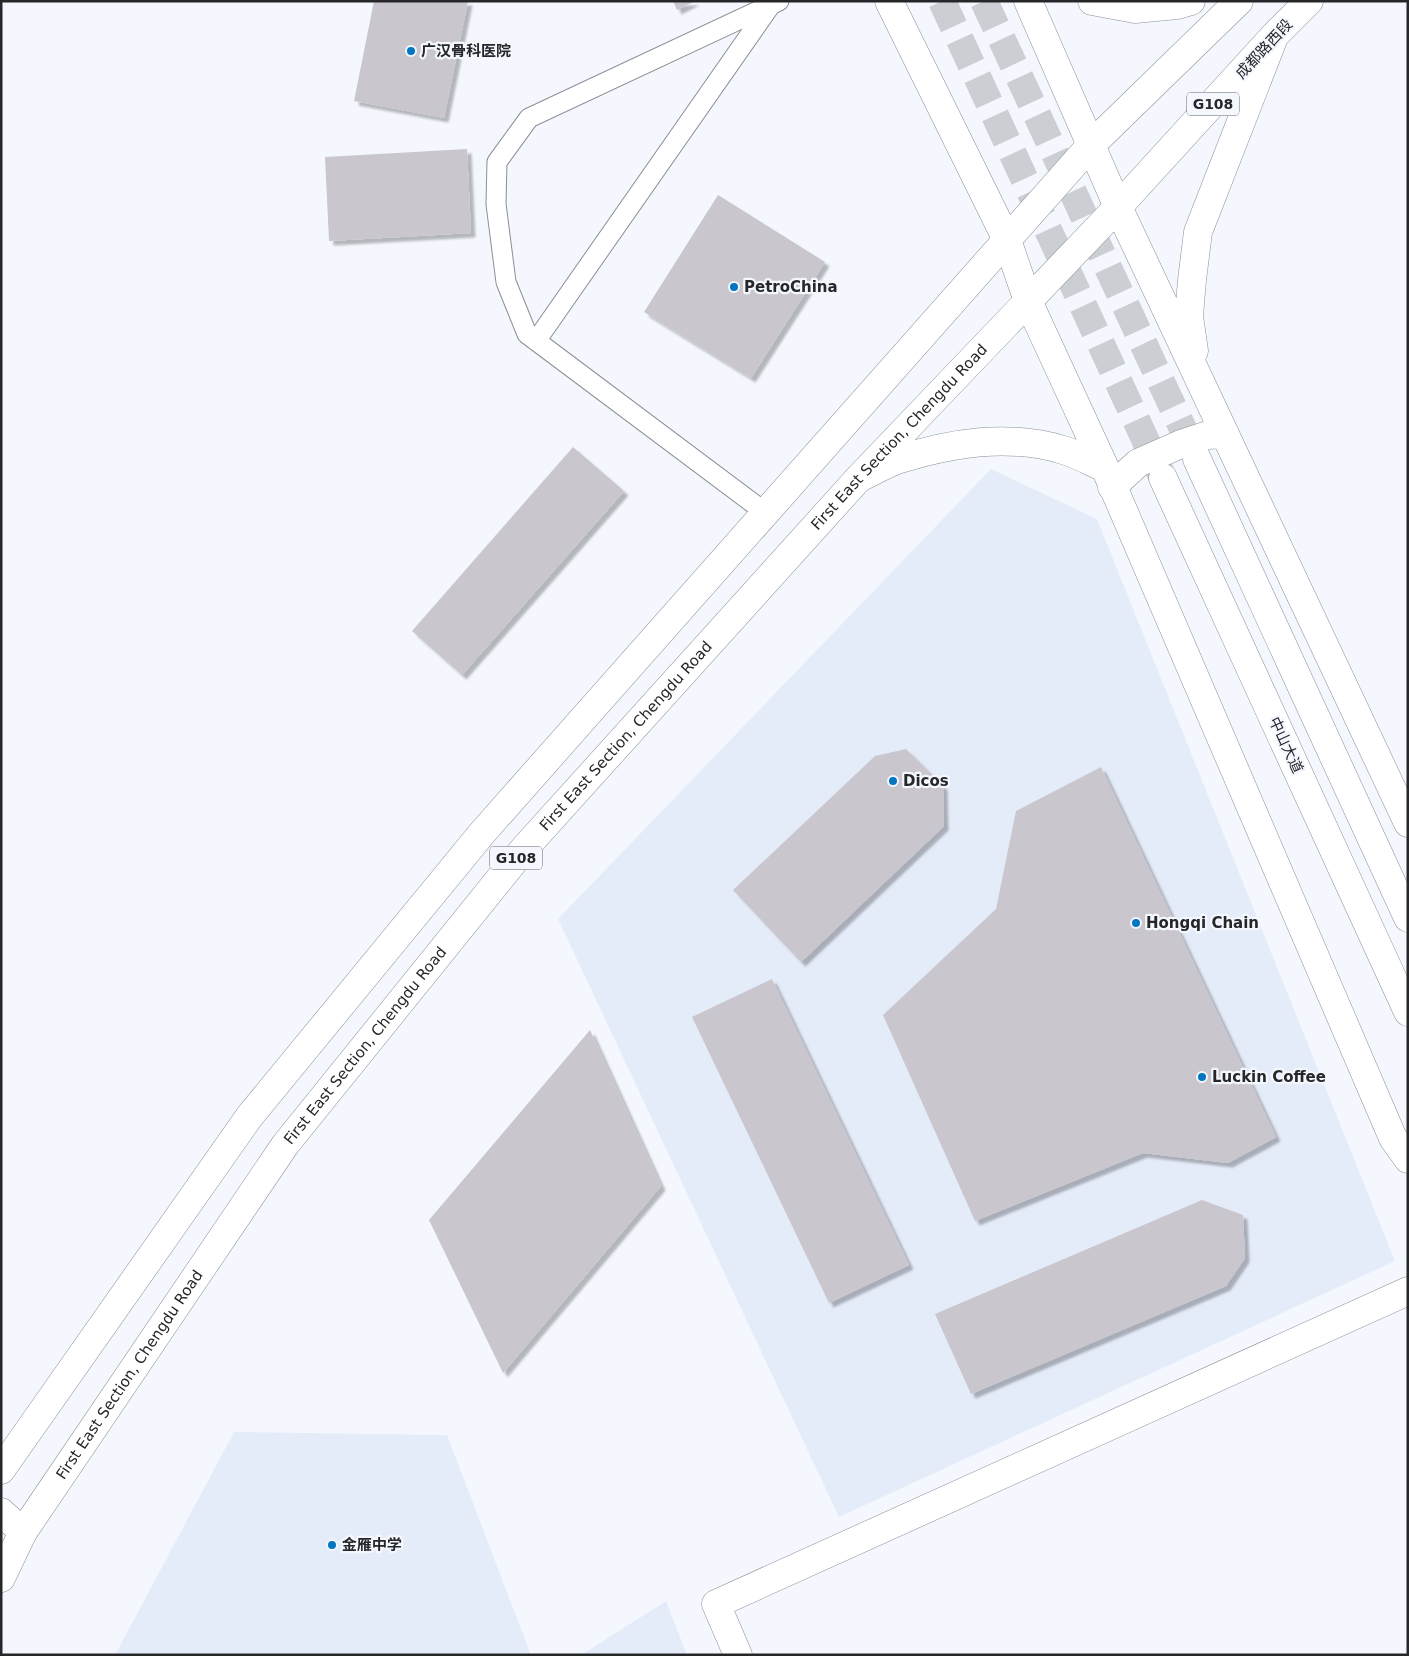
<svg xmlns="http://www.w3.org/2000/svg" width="1409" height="1656" font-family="'DejaVu Sans','Noto Sans SC',sans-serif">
	<defs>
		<filter id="shadow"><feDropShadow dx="4.5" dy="4.5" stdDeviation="1" flood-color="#0004"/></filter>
	</defs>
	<rect width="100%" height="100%" fill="#f4f8fe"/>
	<path fill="#e5ecf9" d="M 991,469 L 1097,519 L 1395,1261 L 839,1517 L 558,919 Z
		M 234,1432 L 447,1435 L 531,1655 L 115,1655 Z
		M 666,1601 L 687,1655 L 581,1655 Z"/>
	<path fill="#cac6cd" filter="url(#shadow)" d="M 374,1 L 468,1 L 444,118 L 354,101 Z
		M 673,1 L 695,1 L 677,10 Z
		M 467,149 L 471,233 L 329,241 L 325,157 Z
		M 718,195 L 825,262 L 751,378 L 644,312 Z
		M 573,447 L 624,491 L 462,675 L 412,631 Z
		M 906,749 L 943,786 L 944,826 L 801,962 L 733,890 L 875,756 Z
		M 1101,767 L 1276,1137 L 1228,1163 L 1143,1153 L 975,1221 L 883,1015 L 996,909 L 1016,811 Z
		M 772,979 L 909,1265 L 829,1303 L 692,1017 Z
		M 590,1030 L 661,1186 L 503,1373 L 429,1220 Z
		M 1202,1200 L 1243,1215 L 1245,1258 L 1226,1286 L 971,1394 L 935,1314 Z"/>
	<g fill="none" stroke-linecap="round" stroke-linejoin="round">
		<path stroke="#cbced3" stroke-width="28" stroke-dasharray="28 14" stroke-linecap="butt" d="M 942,1 L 1163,478
			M 984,1 L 1197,459"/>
		<g stroke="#8b8f95" stroke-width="21">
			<path id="service" d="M 536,341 L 770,6
				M 766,513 L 527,334 L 506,282 L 496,204 L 497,162 L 529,118 L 779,1"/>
		</g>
		<g stroke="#8b8f95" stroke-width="29">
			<path id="minor" d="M 738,1655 L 716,1604 L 1408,1291"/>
		</g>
		<g stroke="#8b8f95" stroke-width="29">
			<path id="tertiary" d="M 889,1 L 1007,240 L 1028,301 L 1105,468 L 1393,1138 L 1408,1159
				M 1028,1 L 1118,207 L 1408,823
				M 1092,1 L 1135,9 L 1177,5 L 1191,1
				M 1194,351 L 1189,316 L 1192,280 L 1198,232 L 1274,37
				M 859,478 C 872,472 884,465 897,460 C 950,443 1008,433 1063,450 C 1077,454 1091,462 1105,468
				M 1112,487 L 1138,463 L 1181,444 L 1208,435 L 1225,434
				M 1,1512 L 23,1532"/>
		</g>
		<g stroke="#8b8f95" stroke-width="29">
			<path id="secondary" d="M 1197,459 L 1408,918
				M 1163,478 L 1408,1012"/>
		</g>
		<g stroke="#8b8f95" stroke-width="29">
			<g id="trunk">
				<path d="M 1,1470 L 249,1117 L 483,832 L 1091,145 L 1239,1"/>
				<path id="s1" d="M 1,1578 L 23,1532 L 285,1145 L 523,850 L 858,479 L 1118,207 L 1274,36 L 1309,1"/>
			</g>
		</g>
		<use href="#service" stroke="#fff" stroke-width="19"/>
		<use href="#minor" stroke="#fff" stroke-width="28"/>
		<use href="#tertiary" stroke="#fff" stroke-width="28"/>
		<use href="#secondary" stroke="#fff" stroke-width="28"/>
		<use href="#trunk" stroke="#fff" stroke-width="28"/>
	</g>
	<g fill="#0376c0" stroke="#f4f8fe" stroke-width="2">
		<circle cx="411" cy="51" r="5"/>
		<circle cx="734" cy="287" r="5"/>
		<circle cx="893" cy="781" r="5"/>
		<circle cx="1136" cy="923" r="5"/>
		<circle cx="1202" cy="1077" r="5"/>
		<circle cx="332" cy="1545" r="5"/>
	</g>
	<g text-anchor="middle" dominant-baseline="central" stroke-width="4.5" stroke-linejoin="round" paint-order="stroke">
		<g fill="#f4f8fe" stroke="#636669" stroke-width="1">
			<rect x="1187" y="92.5" width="52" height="23" rx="4"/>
			<rect x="490" y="846.5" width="52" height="23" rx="4"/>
		</g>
		<g font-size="14" font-weight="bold" fill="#252729">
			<text x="1213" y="104">G108</text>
			<text x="516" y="858">G108</text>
		</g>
		<g font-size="15" fill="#252729" stroke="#f4f8fe">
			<text transform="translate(1264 49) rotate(-47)">成都路西段</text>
			<text stroke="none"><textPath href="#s1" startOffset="1456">First East Section, Chengdu Road</textPath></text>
			<text stroke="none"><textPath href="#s1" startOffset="1051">First East Section, Chengdu Road</textPath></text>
			<text transform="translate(1286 745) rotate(65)">中山大道</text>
			<text stroke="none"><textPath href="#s1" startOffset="646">First East Section, Chengdu Road</textPath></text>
			<text stroke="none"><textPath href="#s1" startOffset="241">First East Section, Chengdu Road</textPath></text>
		</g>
		<g font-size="15" font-weight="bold" fill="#252729" stroke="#f4f8fe" text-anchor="start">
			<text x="421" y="51">广汉骨科医院</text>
			<text x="744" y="287">PetroChina</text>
			<text x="903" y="781">Dicos</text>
			<text x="1146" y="923">Hongqi Chain</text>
			<text x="1212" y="1077">Luckin Coffee</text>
			<text x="342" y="1545">金雁中学</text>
		</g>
	</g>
	<rect width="1409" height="1656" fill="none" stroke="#252729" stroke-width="5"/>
</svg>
